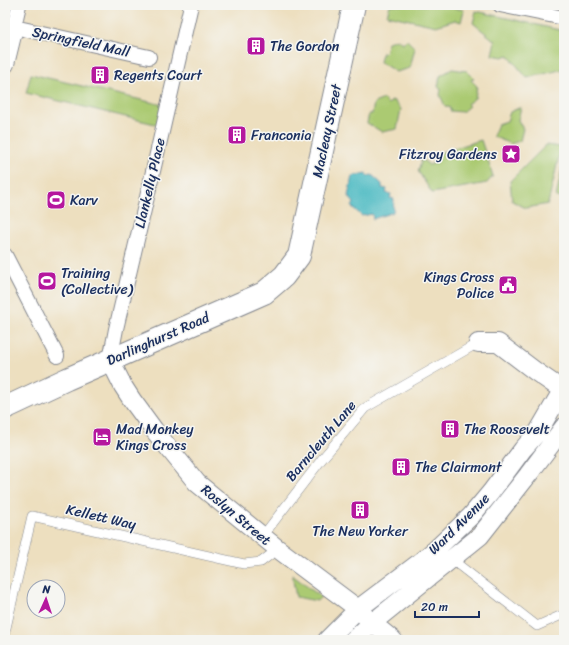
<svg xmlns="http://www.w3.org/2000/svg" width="569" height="645" font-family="Sriracha,sans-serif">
	<rect width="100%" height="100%" fill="#f6f6f2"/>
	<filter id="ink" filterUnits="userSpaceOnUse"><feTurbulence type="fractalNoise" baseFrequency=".025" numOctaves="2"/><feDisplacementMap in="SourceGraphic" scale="8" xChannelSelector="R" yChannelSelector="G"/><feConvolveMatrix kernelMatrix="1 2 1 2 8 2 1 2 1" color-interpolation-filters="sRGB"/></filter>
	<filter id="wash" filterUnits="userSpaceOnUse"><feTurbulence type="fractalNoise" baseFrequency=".012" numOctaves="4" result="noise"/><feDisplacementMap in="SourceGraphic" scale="16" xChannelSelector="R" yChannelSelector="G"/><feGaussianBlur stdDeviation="0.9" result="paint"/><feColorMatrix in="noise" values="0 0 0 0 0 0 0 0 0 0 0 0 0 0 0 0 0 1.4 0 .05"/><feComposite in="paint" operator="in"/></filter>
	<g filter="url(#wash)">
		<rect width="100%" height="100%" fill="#eddfbf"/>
		<path fill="#abca72" stroke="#637c68" d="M 390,5 L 442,5 L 464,10 L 461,22 L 455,20 L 436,26 L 387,15 Z
			M 476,11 L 564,31 L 564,69 L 527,78 L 508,55 L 503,57 L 492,55 L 495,41 L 473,23 Z
			M 397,39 L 402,43 L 407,40 L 415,48 L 410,68 L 396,72 L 380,62 L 382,53 L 385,53 L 388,42 Z
			M 452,69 L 467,71 L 474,78 L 471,80 L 477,86 L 475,98 L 467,104 L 469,106 L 462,112 L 450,111 L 450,108 L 445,106 L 440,95 L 441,88 L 438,87 L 440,76 Z
			M 31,74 L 163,105 L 159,125 L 26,93 Z
			M 384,99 L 388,104 L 393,100 L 401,109 L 397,129 L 382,132 L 367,123 L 369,114 L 372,114 L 374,103 Z
			M 521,107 L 518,120 L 523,129 L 520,141 L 510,144 L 493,136 L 498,124 L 507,121 L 510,112 Z
			M 481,140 L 493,176 L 487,183 L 432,193 L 418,171 L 422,159 L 429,165 L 437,162 L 439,153 Z
			M 546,145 L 561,147 L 548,204 L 526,208 L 512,201 L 510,181 Z
			M 564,160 L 564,183 L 561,198 L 556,197 Z
			M 292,575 L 321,597 L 317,601 L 296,597 Z"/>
		<path fill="#4bbac2" stroke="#337490" d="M 366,173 L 367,176 L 372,175 L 382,184 L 382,188 L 387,189 L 386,193 L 391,194 L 390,198 L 394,199 L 393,212 L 373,219 L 372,214 L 362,216 L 352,207 L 354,203 L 348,196 L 352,176 Z"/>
	</g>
	<g filter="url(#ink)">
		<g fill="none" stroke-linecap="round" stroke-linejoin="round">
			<g stroke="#84878e" stroke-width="10">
				<path id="service" d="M 262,537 L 322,459 L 365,408 L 478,343
					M 451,559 L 537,626 L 564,614
					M 5,632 L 32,516 L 244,564 L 261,562 L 278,549"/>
			</g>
			<g stroke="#84878e" stroke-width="16">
				<path id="pedestrian" d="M 19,5 L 14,27 L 149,57
					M 500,5 L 564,18
					M 5,255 L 57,356
					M 110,360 L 116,329 L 151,180 L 191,5"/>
			</g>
			<g stroke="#84878e" stroke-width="20">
				<path id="minor" d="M 5,25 L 14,27 L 5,64
					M 478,343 L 498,343 L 535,371 L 564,391
					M 110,360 L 123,386 L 132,400 L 154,430 L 197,483 L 278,549 L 358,609 L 372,623 L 393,640
					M 327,640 L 358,609 L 419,563 L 435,550 L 471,516 L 491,492 L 523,449 L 538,432 L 563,389 L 564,384
					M 353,640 L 372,623 L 480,536 L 528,475 L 564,427"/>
			</g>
			<g stroke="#84878e" stroke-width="24">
				<path id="tertiary" d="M 5,408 L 67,379 L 264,293 L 284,276 L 299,256 L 354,5"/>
			</g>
			<use href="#service" stroke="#fff" stroke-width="9"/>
			<use href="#pedestrian" stroke="#fff" stroke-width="14"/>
			<use href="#minor" stroke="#fff" stroke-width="18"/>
			<use href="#tertiary" stroke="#fff" stroke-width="22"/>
		</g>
	</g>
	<defs>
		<g id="building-square" transform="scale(1)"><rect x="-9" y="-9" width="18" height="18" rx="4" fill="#b5179e" stroke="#f6f6f2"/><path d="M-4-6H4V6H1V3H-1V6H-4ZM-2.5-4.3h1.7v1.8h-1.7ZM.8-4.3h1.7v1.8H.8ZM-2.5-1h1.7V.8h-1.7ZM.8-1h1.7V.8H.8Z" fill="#fff"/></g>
		<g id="sight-square" transform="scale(1)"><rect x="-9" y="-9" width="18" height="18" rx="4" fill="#b5179e" stroke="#f6f6f2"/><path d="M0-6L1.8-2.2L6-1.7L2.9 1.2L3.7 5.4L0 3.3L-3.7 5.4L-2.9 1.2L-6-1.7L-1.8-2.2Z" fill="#fff"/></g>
		<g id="stadium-square" transform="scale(1)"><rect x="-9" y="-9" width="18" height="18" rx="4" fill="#b5179e" stroke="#f6f6f2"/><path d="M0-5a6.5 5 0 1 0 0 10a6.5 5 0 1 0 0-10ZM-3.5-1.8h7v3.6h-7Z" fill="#fff"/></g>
		<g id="civic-square" transform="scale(1)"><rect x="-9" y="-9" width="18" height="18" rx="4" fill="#b5179e" stroke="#f6f6f2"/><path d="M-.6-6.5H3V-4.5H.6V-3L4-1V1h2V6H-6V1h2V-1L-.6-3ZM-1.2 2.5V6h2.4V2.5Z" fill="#fff"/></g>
		<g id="hotel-square" transform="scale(1)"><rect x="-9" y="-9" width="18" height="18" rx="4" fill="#b5179e" stroke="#f6f6f2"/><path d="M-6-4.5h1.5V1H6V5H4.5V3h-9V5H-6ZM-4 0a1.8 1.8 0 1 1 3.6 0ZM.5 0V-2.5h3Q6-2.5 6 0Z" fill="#fff"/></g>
	</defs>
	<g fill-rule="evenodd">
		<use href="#building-square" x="256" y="46"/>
		<use href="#building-square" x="100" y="75"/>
		<use href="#building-square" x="237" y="135"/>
		<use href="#sight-square" x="511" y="154"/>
		<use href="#stadium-square" x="56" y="200"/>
		<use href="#stadium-square" x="47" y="281"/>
		<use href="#civic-square" x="508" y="285"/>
		<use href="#building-square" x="450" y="429"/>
		<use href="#hotel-square" x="102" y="437"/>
		<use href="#building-square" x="401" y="467"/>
		<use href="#building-square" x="360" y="510"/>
	</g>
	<g text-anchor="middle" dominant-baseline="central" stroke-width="3" stroke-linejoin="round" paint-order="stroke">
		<g font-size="14" fill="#1b2f5e" stroke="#f6f6f2">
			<text transform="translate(81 42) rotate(12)">Springfield Mall</text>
			<text transform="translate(327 131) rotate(-78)">Macleay Street</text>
			<text transform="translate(150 183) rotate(-77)">Llankelly Place</text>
			<text transform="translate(158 339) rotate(-24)">Darlinghurst Road</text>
			<text transform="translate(321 441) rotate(-50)">Barncleuth Lane</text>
			<text transform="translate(236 515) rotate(40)">Roslyn Street</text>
			<text transform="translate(101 517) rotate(13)">Kellett Way</text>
			<text transform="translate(459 524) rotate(-45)">Ward Avenue</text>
		</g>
		<g font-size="14" fill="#1b2f5e" stroke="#f6f6f2" text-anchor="start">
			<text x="270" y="46">The Gordon</text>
			<text x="114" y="75">Regents Court</text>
			<text x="251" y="135">Franconia</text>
			<text x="497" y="154" text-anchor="end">Fitzroy Gardens</text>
			<text x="70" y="200">Karv</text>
			<text x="61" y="273">Training<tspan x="61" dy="16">(Collective)</tspan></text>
			<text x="494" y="277" text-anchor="end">Kings Cross<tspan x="494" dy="16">Police</tspan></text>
			<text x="116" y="429">Mad Monkey<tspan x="116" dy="16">Kings Cross</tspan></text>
			<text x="464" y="429">The Roosevelt</text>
			<text x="415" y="467">The Clairmont</text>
			<text x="360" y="531" text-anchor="middle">The New Yorker</text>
		</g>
	</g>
	<rect width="569" height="645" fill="none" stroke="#f6f6f2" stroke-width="20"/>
	<g transform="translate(46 599) rotate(3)"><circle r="19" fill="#f6f6f2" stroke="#9ea6b7"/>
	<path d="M0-3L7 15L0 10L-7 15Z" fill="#b5179e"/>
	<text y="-6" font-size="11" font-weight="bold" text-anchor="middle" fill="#1b2f5e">N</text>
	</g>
	<path d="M415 611v6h64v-6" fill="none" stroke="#1b2f5e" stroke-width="2"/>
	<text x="421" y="611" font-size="12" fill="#1b2f5e" stroke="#f6f6f2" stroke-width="3" paint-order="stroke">20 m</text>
</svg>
